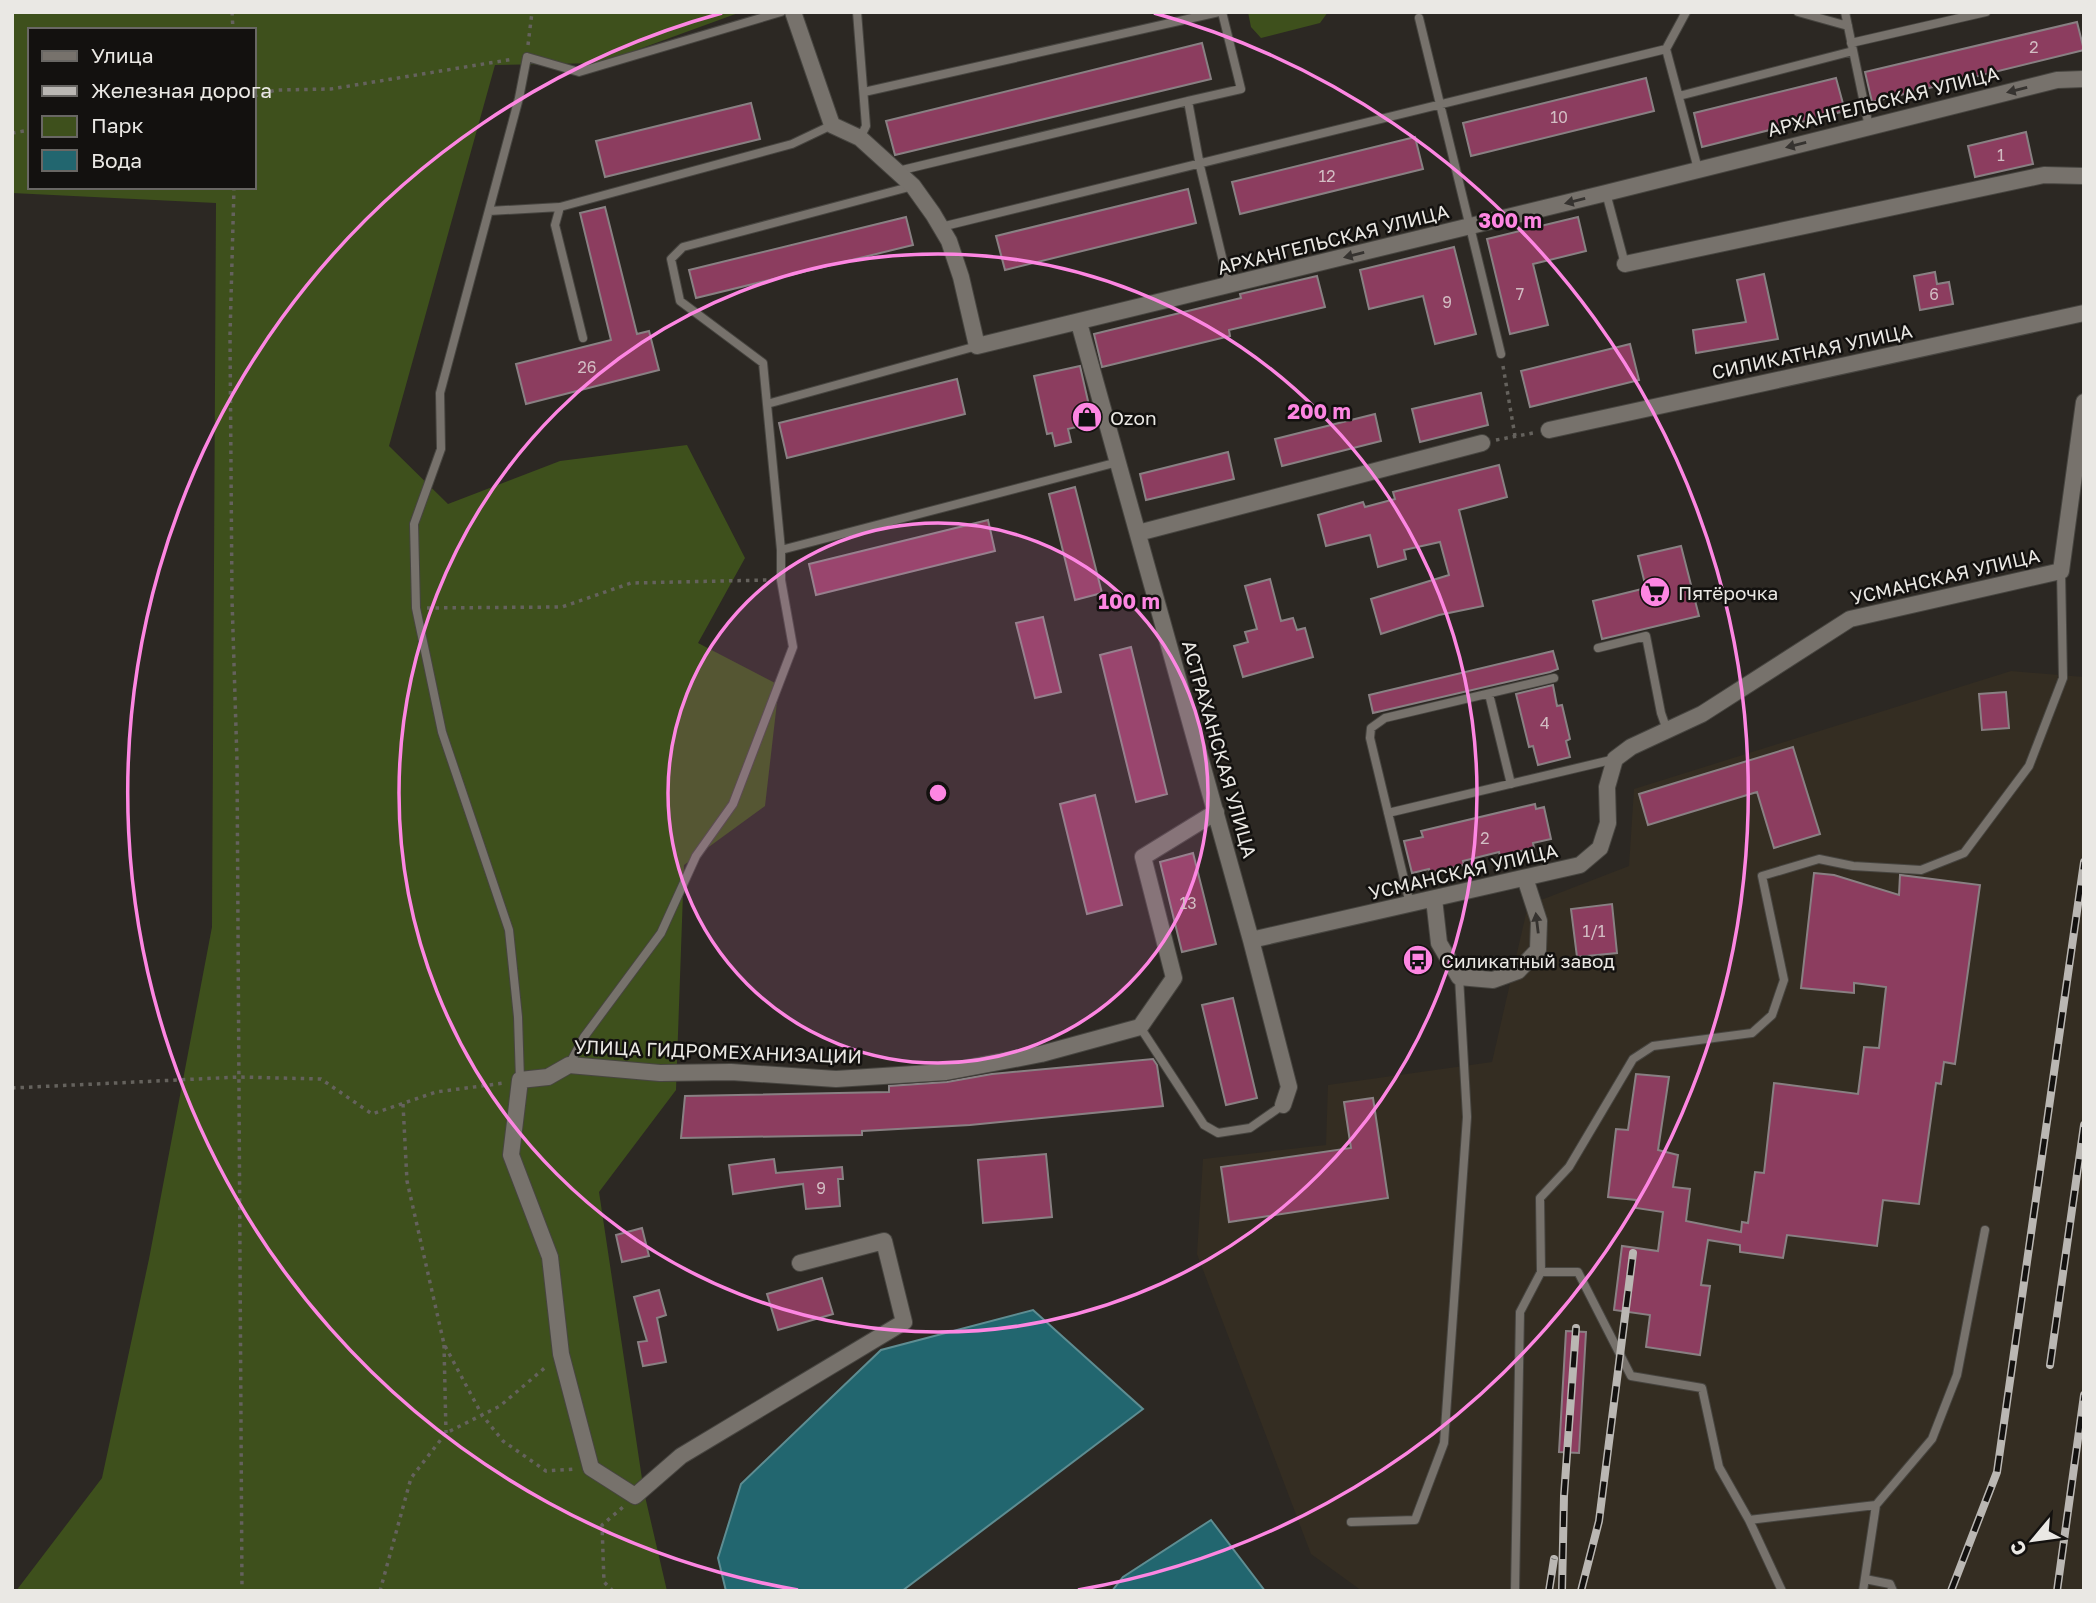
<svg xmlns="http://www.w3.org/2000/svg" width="2096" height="1603" font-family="'Golos Text',sans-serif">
	<rect width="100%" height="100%" fill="#2c2823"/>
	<path fill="#342d22" d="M 2011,671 L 2084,677 L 2084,1591 L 1362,1591 L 1311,1554 L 1197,1254 L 1203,1159 L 1326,1145 L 1328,1085 L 1492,1062 L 1528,905 L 1629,866 L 1634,789 Z"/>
	<path fill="#3e501c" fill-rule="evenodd" d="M 12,12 L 741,12 L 601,63 L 495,65 L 389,446 L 448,504 L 560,461 L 687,445 L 745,558 L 698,643 L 779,685 L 765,806 L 684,865 L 676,1090 L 599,1192 L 644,1492 L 667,1591 L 16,1591 L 102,1478 L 149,1259 L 212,927 L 216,203 L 12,193 ZM 30,30 L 254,30 L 254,187 L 30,187 Z
		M 1248,12 L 1328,12 L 1320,23 L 1261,38 L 1251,27 Z"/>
	<path fill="#22666f" stroke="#5e8d92" stroke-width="2" d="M 1033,1310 L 1143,1409 L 902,1591 L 726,1591 L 718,1558 L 741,1484 L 881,1350 Z
		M 1211,1520 L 1265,1591 L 1112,1591 L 1123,1577 Z"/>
	<path fill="#8c3d5f" stroke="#898083" stroke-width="2" d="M 2077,22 L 2084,50 L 1872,102 L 1865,72 Z
		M 1202,43 L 1211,79 L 895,155 L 886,121 Z
		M 1646,78 L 1654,111 L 1471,156 L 1463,123 Z
		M 1836,78 L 1845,111 L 1702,147 L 1694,113 Z
		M 751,103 L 760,139 L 605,177 L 596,141 Z
		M 2026,132 L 2033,164 L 1975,177 L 1968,146 Z
		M 1415,137 L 1423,169 L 1240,214 L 1232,182 Z
		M 1188,189 L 1196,223 L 1005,270 L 996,236 Z
		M 605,207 L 637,334 L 649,331 L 659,370 L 526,404 L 516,364 L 611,340 L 580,213 Z
		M 906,217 L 913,245 L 696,298 L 689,270 Z
		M 1578,217 L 1586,251 L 1533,264 L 1548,325 L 1510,334 L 1487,239 Z
		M 1454,247 L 1476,334 L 1435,344 L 1423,296 L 1369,309 L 1360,270 Z
		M 1935,272 L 1937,284 L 1949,282 L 1953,304 L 1920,310 L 1914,276 Z
		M 1764,274 L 1778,339 L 1696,353 L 1693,330 L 1746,322 L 1737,280 Z
		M 1317,276 L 1325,307 L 1229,330 L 1230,336 L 1102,367 L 1094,334 L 1241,298 L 1240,294 Z
		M 1630,344 L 1639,380 L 1530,407 L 1521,371 Z
		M 1080,366 L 1093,423 L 1068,429 L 1071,442 L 1055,446 L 1052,433 L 1047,434 L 1034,376 Z
		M 957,379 L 965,414 L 787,458 L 779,423 Z
		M 1481,393 L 1488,425 L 1420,442 L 1412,409 Z
		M 1375,414 L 1381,441 L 1282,466 L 1275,439 Z
		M 1228,452 L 1234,479 L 1146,500 L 1140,474 Z
		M 1499,465 L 1507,497 L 1459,510 L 1483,606 L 1439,615 L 1381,634 L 1371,599 L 1449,575 L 1440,542 L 1404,550 L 1406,559 L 1378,567 L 1370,535 L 1326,546 L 1318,515 L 1363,502 L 1365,507 L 1395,499 L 1393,492 Z
		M 1075,487 L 1102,593 L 1075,600 L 1049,494 Z
		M 988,520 L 995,551 L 816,595 L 809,564 Z
		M 1681,546 L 1699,616 L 1602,639 L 1593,601 L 1646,588 L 1638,556 Z
		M 1270,579 L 1281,621 L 1293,618 L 1297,630 L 1305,628 L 1313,657 L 1243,677 L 1234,646 L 1248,642 L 1245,632 L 1257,629 L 1245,586 Z
		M 1043,617 L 1061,692 L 1035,698 L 1016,623 Z
		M 1131,647 L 1167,794 L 1136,802 L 1100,655 Z
		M 1553,651 L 1558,669 L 1550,672 L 1373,713 L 1369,695 Z
		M 1553,685 L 1557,706 L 1562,705 L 1570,739 L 1566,741 L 1570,757 L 1538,765 L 1533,746 L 1529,747 L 1516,694 Z
		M 2006,692 L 2009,728 L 1982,730 L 1979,694 Z
		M 1793,747 L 1820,834 L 1774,848 L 1757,792 L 1648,825 L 1639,794 Z
		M 1095,795 L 1122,905 L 1087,914 L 1060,804 Z
		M 1535,804 L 1536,809 L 1544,807 L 1551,839 L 1533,843 L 1534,848 L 1500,856 L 1499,852 L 1463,861 L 1464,865 L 1430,873 L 1429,869 L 1412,873 L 1404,841 L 1423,837 L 1421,831 Z
		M 1193,853 L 1216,944 L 1182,952 L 1160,862 Z
		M 1814,873 L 1834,875 L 1899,895 L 1900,875 L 1980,885 L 1955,1064 L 1944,1062 L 1941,1084 L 1936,1083 L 1919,1204 L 1883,1200 L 1877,1246 L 1787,1235 L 1783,1258 L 1740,1252 L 1740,1245 L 1708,1240 L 1701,1285 L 1710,1286 L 1700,1355 L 1646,1347 L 1650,1315 L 1614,1310 L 1622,1246 L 1658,1251 L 1663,1212 L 1636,1208 L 1636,1200 L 1608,1197 L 1616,1129 L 1628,1130 L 1636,1074 L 1669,1077 L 1658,1150 L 1678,1155 L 1673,1187 L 1690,1189 L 1686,1221 L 1741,1232 L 1742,1222 L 1748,1223 L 1755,1172 L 1764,1173 L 1774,1083 L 1858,1094 L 1864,1047 L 1879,1048 L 1886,987 L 1854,983 L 1854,993 L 1801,988 Z
		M 1612,904 L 1617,953 L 1577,957 L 1571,909 Z
		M 1233,998 L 1257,1098 L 1226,1105 L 1202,1005 Z
		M 1153,1059 L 1157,1065 L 1163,1106 L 970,1125 L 862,1131 L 862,1135 L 681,1138 L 685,1096 L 889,1092 L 889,1086 L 947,1082 L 992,1074 Z
		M 1373,1098 L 1388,1198 L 1229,1222 L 1221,1167 L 1351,1148 L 1344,1102 Z
		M 1046,1154 L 1052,1217 L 983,1223 L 978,1160 Z
		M 774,1159 L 776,1173 L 842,1167 L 843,1179 L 838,1179 L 840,1206 L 806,1209 L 803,1184 L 733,1194 L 729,1165 Z
		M 642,1228 L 649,1256 L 622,1262 L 616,1235 Z
		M 822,1278 L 833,1314 L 778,1330 L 767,1294 Z
		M 659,1290 L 666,1315 L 657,1318 L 666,1362 L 643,1366 L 638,1342 L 647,1341 L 634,1297 Z
		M 1566,1331 L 1586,1332 L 1579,1453 L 1559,1452 Z"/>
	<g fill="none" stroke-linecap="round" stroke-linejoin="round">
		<g stroke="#474540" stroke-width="10">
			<path id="lane" d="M 857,12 L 866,126 L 860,138
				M 1222,12 L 1241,89 L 1188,101 L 1200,166 L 1229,286
				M 1798,12 L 1848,26
				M 1845,12 L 1869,127
				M 1419,18 L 1501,354
				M 1851,43 L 1986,12
				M 1666,49 L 1686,12
				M 864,92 L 1219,12
				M 1679,96 L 1853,51
				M 898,171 L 1188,101
				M 1606,193 L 1625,264
				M 489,211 L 560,207
				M 941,227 L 1666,49 L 1698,169
				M 583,338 L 555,225 L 560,207 L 792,144 L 832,125
				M 767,404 L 977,346
				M 781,550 L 1118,462
				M 1598,648 L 1646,636 L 1661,713 L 1667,730
				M 1489,694 L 1511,784
				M 1388,813 L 1615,759
				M 1410,904 L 1370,738 L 1371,728 L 1385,718 L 1554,678
				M 1140,1027 L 1204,1125 L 1218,1133 L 1250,1128 L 1283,1105
				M 569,1065 L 584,1037 L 661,933 L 696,856 L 733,804 L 793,647 L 781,580 L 781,550 L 763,363 L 680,301 L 671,259 L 683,247 L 913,186
				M 520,1080 L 518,1017 L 509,930 L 442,732 L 416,608 L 414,524 L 441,449 L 440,393 L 519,98 L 527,57 L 579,72 L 781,12
				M 1541,1272 L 1578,1272 L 1631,1376 L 1702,1388 L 1719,1467 L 1749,1520 L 1876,1505 L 1932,1439 L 1957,1375 L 1985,1230
				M 1749,1520 L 1782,1591
				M 1351,1522 L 1415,1520 L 1444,1443 L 1467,1117 L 1459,977
				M 1865,1579 L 1890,1584 L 1893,1591
				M 1515,1591 L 1520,1312 L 1541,1272 L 1540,1198 L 1569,1167 L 1633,1059 L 1653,1046 L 1752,1033 L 1772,1015 L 1784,980 L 1762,876 L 1819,859 L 1853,866 L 1921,870 L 1964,853 L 2029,766 L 2063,678 L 2061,571
				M 1863,1591 L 1876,1505"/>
		</g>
		<g stroke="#474540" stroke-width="18">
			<path id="street" d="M 793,12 L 832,125 L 860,138 L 913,186 L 933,214 L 949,241 L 961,277 L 977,346 L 1606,193 L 2057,80 L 2084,79
				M 1625,264 L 2044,175 L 2084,176
				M 1079,323 L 1251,940 L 1289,1087 L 1283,1105
				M 1549,430 L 2084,313
				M 1138,533 L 1482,443
				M 1434,899 L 1439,943 L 1459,977 L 1493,980 L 1518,971 L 1538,950 L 1539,921 L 1525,878
				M 1251,940 L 1580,865 L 1600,848 L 1608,823 L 1607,787 L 1615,759 L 1631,747 L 1702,714 L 1850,619 L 2061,571 L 2084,402
				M 800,1263 L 884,1241 L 904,1322 L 681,1456 L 635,1496 L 591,1468 L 561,1354 L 550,1257 L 511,1155 L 520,1080 L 548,1077 L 569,1065 L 660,1073 L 731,1072 L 836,1079 L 946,1072 L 1041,1054 L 1140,1027 L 1174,978 L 1143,857 L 1216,812"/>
		</g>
		<path stroke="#65625d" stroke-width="3.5" stroke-dasharray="3.5 5" stroke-linecap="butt" d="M 232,12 L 233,30
			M 528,45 L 532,12
			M 254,96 L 276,90 L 331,89 L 514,59
			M 12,133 L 30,130
			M 234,187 L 230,335 L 232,599 L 237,761 L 242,1591
			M 1503,366 L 1515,436
			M 1496,440 L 1533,433
			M 427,608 L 562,607 L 631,583 L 768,580
			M 12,1088 L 239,1077 L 321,1079 L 372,1114 L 436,1092 L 504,1083
			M 403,1104 L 407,1181 L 444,1344 L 482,1415 L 503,1441 L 546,1471 L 575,1469
			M 444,1345 L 446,1433
			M 380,1591 L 411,1478 L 446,1433 L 500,1406 L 547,1366
			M 613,1591 L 604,1582 L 602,1525 L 623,1507"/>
		<use href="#lane" stroke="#77726c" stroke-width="8"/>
		<use href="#street" stroke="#77726c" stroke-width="16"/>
		<g stroke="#bab7b3" stroke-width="8">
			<path id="rail" d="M 2050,1365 L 2084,1125
				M 1549,1591 L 1554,1559
				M 1562,1591 L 1564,1496 L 1576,1328
				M 1581,1591 L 1599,1521 L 1633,1253
				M 1951,1591 L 1997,1472 L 2084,862
				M 2057,1591 L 2084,1395"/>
		</g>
		<use href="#rail" stroke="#13110f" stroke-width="5" stroke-dasharray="16" stroke-linecap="butt"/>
	</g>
	<defs><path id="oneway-solid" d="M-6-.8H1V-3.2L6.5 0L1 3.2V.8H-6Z" transform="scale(1.75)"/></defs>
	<g fill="#363330">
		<use href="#oneway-solid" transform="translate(2017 90) rotate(166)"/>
		<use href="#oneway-solid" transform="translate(1796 145) rotate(166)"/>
		<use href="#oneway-solid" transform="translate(1575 201) rotate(166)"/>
		<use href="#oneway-solid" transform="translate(1354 255) rotate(166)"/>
		<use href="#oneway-solid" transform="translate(1537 923) rotate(-97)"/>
	</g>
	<circle cx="938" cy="793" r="270" fill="#fd86e2" fill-opacity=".12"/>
	<g fill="none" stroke="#fd86e2" stroke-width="3.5">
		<circle cx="938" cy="793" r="270"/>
		<circle cx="938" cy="793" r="539"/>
		<path d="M798 1590A809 809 0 0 1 722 13M1154 13A809 809 0 0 1 1078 1590"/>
	</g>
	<defs>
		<g id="shop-disc" transform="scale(1.575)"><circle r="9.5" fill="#fd86e2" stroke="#13110f"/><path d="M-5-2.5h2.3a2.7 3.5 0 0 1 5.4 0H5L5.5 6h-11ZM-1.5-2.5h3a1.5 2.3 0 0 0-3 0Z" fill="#111"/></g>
		<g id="supermarket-disc" transform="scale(1.575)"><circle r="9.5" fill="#fd86e2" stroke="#13110f"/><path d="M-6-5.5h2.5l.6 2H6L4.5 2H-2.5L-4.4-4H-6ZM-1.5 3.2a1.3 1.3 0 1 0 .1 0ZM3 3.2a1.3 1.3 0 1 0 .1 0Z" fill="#111"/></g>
		<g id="bus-disc" transform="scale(1.575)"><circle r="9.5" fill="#fd86e2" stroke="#13110f"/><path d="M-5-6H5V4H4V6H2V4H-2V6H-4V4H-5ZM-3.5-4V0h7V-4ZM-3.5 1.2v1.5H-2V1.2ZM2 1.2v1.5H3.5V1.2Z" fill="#111"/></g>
	</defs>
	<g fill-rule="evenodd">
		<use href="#shop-disc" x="1087" y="417"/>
		<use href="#supermarket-disc" x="1655" y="592"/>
		<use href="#bus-disc" x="1418" y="960"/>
	</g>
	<g text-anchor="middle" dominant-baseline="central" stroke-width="5" stroke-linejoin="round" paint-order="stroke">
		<g font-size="16" fill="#d2bdc3">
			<text x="2034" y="47">2</text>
			<text x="1559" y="117">10</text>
			<text x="2001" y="155">1</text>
			<text x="1327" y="176">12</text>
			<text x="1520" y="294">7</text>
			<text x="1934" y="294">6</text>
			<text x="1447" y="302">9</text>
			<text x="587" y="367">26</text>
			<text x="1545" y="723">4</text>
			<text x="1485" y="838">2</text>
			<text x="1188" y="903">13</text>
			<text x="1594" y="931">1/1</text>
			<text x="821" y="1188">9</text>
		</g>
		<g font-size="19" fill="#eae8e4" stroke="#13110f">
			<text transform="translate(1883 101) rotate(-14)">АРХАНГЕЛЬСКАЯ УЛИЦА</text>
			<text transform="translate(1333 239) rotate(-14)">АРХАНГЕЛЬСКАЯ УЛИЦА</text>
			<text transform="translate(1812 351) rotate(-12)">СИЛИКАТНАЯ УЛИЦА</text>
			<text transform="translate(1945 576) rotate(-13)">УСМАНСКАЯ УЛИЦА</text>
			<text transform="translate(1220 749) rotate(74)">АСТРАХАНСКАЯ УЛИЦА</text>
			<text transform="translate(1463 871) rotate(-13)">УСМАНСКАЯ УЛИЦА</text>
			<text transform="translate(718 1051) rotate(2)">УЛИЦА ГИДРОМЕХАНИЗАЦИИ</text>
		</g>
		<g font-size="19" fill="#eae8e4" stroke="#13110f" text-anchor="start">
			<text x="1110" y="417">Ozon</text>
			<text x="1678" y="592">Пятёрочка</text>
			<text x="1441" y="960">Силикатный завод</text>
		</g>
	</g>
	<circle cx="938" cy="793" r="10" fill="#fd86e2" stroke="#13110f" stroke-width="3.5"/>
	<g font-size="21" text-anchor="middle" font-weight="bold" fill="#fd86e2" stroke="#13110f" stroke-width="5" stroke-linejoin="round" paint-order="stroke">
		<text x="1510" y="228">300 m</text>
		<text x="1319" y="419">200 m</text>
		<text x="1129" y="609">100 m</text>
	</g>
	<rect width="2096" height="1603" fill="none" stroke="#eae8e4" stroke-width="28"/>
	<rect x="28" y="28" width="228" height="161" fill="#13110f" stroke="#696764" stroke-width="2"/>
	<rect x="42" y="51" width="35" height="10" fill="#77726c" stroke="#696764" stroke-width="2"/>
	<text x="91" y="63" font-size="21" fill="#eae8e4">Улица</text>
	<rect x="42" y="86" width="35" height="10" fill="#bab7b3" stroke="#696764" stroke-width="2"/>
	<text x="91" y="98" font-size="21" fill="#eae8e4">Железная дорога</text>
	<rect x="42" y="116" width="35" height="21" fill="#3e501c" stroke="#696764" stroke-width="2"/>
	<text x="91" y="133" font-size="21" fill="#eae8e4">Парк</text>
	<rect x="42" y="150" width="35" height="21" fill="#22666f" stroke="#696764" stroke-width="2"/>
	<text x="91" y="168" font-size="21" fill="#eae8e4">Вода</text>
	<g transform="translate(2033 1540) rotate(241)" stroke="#13110f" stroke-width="5" paint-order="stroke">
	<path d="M0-5L12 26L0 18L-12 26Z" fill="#eae8e4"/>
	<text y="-10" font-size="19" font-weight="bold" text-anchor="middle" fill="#eae8e4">С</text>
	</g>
</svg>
